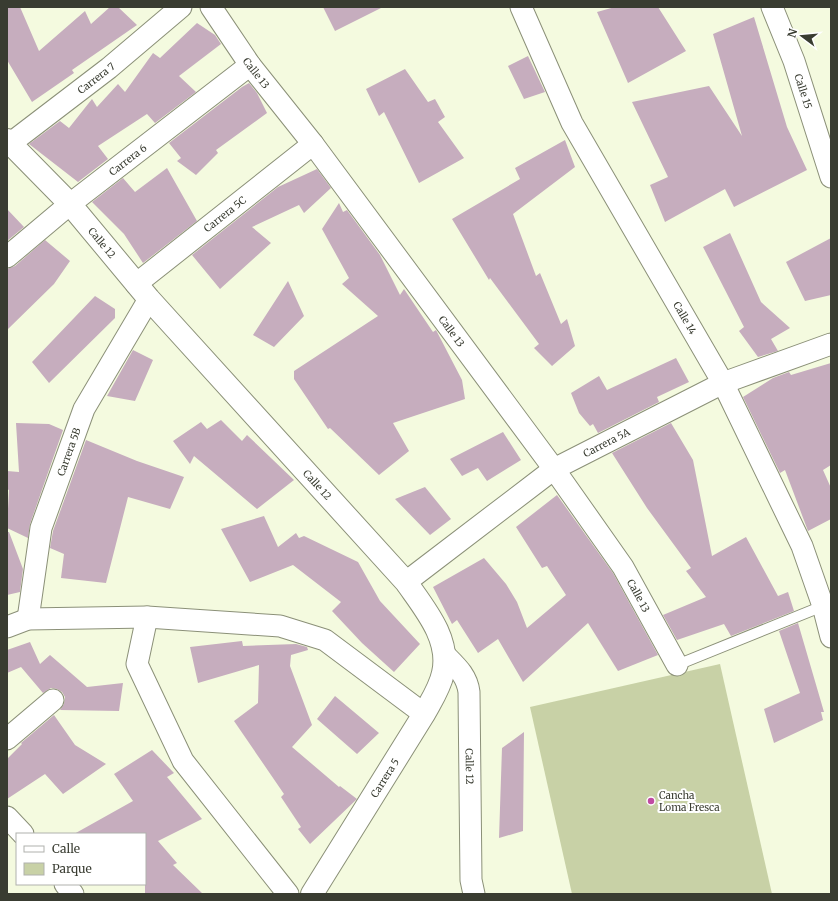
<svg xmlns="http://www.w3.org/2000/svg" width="838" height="901" font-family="Merriweather,serif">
	<rect width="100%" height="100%" fill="#f4fadf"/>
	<path fill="#c8d1a6" d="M 720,664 L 772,894 L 572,894 L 530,707 Z"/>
	<path fill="#c6adbe" d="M 7,7 L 20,7 L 39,51 L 85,11 L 91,24 L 110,7 L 118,7 L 137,25 L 72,70 L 74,73 L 32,102 L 7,60 Z
		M 323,7 L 383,7 L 335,31 Z
		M 615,7 L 658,7 L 686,51 L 628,83 L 597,12 Z
		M 754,17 L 787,127 L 807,170 L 734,207 L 725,189 L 665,222 L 650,185 L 668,177 L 632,102 L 709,86 L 742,136 L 713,34 Z
		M 197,23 L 215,35 L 221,44 L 179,76 L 196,92 L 155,123 L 147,114 L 98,146 L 108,159 L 78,182 L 29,144 L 60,121 L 69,128 L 92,99 L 97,107 L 118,84 L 125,92 L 153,53 L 160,58 Z
		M 528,56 L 545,92 L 524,99 L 508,66 Z
		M 405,69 L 428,102 L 435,99 L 445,117 L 438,122 L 464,158 L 419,183 L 384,112 L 379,116 L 366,89 Z
		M 249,83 L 257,93 L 267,113 L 216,150 L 218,153 L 196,175 L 177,161 L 181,158 L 169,143 L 242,87 Z
		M 565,140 L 575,167 L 513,214 L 536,276 L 540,273 L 561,324 L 567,319 L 575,346 L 552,366 L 534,348 L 539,344 L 490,278 L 489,280 L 452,219 L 520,179 L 515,168 Z
		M 167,168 L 197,221 L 143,263 L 124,234 L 92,202 L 123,178 L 135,192 Z
		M 317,169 L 331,188 L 304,213 L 299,205 L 252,227 L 271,243 L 220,289 L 192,255 L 278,187 Z
		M 339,203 L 343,212 L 347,210 L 380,255 L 400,295 L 404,289 L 433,332 L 436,330 L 462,380 L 465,399 L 393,423 L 409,451 L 379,475 L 330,428 L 328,429 L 294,379 L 294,371 L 378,316 L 342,284 L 349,278 L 322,229 Z
		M 7,209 L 24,227 L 7,241 Z
		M 730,233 L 761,302 L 790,328 L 771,339 L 778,351 L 758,357 L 739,331 L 744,327 L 703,247 Z
		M 831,238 L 831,295 L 805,301 L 786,262 Z
		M 45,240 L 70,261 L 54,284 L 7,330 L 7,269 L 15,266 Z
		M 288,281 L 304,316 L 274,347 L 253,335 Z
		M 95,296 L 115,309 L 115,318 L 49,383 L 32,362 Z
		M 133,350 L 153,360 L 135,401 L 107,396 Z
		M 676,358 L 689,382 L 657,397 L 659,402 L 598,433 L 593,424 L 590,426 L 579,413 L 571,393 L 599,376 L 607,390 Z
		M 831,363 L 831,465 L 823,470 L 831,488 L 831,519 L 808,531 L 785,470 L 780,473 L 743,397 L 773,378 L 789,372 L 791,375 Z
		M 221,420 L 242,441 L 247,435 L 294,480 L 257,509 L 194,456 L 190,464 L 173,441 L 201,422 L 207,429 Z
		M 16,423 L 49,424 L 63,430 L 30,524 L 28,538 L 7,528 L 9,490 L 7,489 L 7,471 L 19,472 Z
		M 671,423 L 693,460 L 712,556 L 746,537 L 778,596 L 788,592 L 794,611 L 731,636 L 724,624 L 677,640 L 663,615 L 706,597 L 686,571 L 691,568 L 647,508 L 612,453 Z
		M 503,432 L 521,460 L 487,481 L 478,468 L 462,476 L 450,459 Z
		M 86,440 L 137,461 L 184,477 L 170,509 L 128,497 L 106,583 L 61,578 L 64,554 L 50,548 L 53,531 Z
		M 425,487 L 451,519 L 430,535 L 395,499 Z
		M 557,495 L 613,573 L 658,655 L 618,671 L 588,623 L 523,682 L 498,639 L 478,653 L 457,620 L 452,624 L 433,587 L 484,558 L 506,584 L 517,602 L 527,628 L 566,595 L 547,566 L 542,568 L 516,527 Z
		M 264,516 L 278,547 L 296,533 L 299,538 L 304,536 L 358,562 L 380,601 L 420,644 L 394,672 L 362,643 L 332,611 L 341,602 L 293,565 L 250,582 L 221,529 Z
		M 7,532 L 9,532 L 23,569 L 20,592 L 7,595 Z
		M 798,623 L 824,712 L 821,712 L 823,720 L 774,743 L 764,709 L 800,693 L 779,631 Z
		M 242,641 L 243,646 L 296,644 L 307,647 L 308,650 L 291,655 L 290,666 L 312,725 L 292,747 L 339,787 L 340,786 L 357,799 L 310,844 L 298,829 L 301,827 L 281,797 L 284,794 L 234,721 L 258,703 L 259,665 L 198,683 L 190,647 Z
		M 30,642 L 40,664 L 50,655 L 87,687 L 123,683 L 119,711 L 60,710 L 64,704 L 65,697 L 62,692 L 57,689 L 51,688 L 43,693 L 21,667 L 7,673 L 7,650 Z
		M 335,696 L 379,733 L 357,754 L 317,719 Z
		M 54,715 L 75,745 L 106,764 L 63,794 L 45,774 L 7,799 L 7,759 L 22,744 L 21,743 Z
		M 524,732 L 523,831 L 499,838 L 502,748 Z
		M 152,750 L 174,773 L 167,777 L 202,819 L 158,841 L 177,863 L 173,865 L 203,894 L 145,894 L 145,834 L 74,834 L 133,801 L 114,774 Z"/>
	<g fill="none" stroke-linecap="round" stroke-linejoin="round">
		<g stroke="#8b9078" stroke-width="12">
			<path id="lane" d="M 677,665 L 823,606"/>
		</g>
		<g stroke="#8b9078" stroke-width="23">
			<g id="street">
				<path id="s1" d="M 211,7 L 250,65 L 313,144 L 554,469 L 623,567 L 677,665"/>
				<path id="s2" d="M 521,7 L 572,123 L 723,383 L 802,546 L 823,606 L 831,637"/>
				<path id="s3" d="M 772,7 L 794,61 L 831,177"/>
				<path id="s4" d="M 7,146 L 109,68 L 181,7"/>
				<path id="s5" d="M 7,257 L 70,204 L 250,65"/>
				<path id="s6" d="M 136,284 L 313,144"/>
				<path id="s7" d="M 406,582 L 554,469 L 723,383 L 831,344"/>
				<path d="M 147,617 L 137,664 L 183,761 L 288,894"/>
				<path id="s8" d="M 28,619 L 41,528 L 84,409 L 149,299"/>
				<path d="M 7,627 L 28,619 L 147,617 L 280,626 L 325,640 L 424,714"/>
				<path id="s9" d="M 446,656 C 457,667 467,676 469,692 L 471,880 L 474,894"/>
				<path d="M 7,739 L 53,700"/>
				<path d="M 7,817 L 23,834"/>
				<path d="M 65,884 L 73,894"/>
			</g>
		</g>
		<g stroke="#8b9078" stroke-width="24">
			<g id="secondary">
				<path id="s10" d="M 7,140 L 70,204 L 149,299 L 406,582 C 424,608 451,639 443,673 C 440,688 431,701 424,714 L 312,894"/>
			</g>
		</g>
		<use href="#lane" stroke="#fff" stroke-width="10"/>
		<use href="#street" stroke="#fff" stroke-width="21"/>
		<use href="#secondary" stroke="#fff" stroke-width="22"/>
	</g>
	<circle fill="#c04aa2" stroke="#fff" stroke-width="1.5" cx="651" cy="801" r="4"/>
	<g text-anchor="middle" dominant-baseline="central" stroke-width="4" stroke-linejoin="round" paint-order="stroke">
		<g font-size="10" fill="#393c31" stroke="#fff">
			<text stroke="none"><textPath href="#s1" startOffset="80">Calle 13</textPath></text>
			<text stroke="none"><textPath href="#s4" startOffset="112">Carrera 7</textPath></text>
			<text stroke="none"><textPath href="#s3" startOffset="90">Calle 15</textPath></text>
			<text stroke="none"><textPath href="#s5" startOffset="155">Carrera 6</textPath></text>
			<text stroke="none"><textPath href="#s6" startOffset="113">Carrera 5C</textPath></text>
			<text stroke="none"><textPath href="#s10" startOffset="140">Calle 12</textPath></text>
			<text stroke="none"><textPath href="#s2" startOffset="352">Calle 14</textPath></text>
			<text stroke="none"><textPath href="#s1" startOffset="404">Calle 13</textPath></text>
			<text stroke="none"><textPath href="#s7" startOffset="245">Carrera 5A</textPath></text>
			<text stroke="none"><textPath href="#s8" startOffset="173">Carrera 5B</textPath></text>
			<text stroke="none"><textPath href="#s10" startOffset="464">Calle 12</textPath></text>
			<text stroke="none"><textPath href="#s1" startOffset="728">Calle 13</textPath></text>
			<text stroke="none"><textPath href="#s9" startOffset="118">Calle 12</textPath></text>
			<text transform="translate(385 778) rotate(-58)">Carrera 5</text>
		</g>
		<g font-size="10" fill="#393c31" stroke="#fff" text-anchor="start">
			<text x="659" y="795">Cancha<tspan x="659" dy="12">Loma Fresca</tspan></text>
		</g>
	</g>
	<rect width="838" height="901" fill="none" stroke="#393c31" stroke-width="16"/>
	<rect x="16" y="833" width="130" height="52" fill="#ffffff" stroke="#b0b1ad"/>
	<rect x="24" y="846" width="20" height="6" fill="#ffffff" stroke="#b0b1ad"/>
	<text x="52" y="853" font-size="12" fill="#393c31">Calle</text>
	<rect x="24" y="863" width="20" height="12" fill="#c8d1a6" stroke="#b0b1ad"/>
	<text x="52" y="873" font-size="12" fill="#393c31">Parque</text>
	<g transform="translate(802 36) rotate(286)" stroke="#ffffff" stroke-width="3" paint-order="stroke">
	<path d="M0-3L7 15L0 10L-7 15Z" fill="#393c31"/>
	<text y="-6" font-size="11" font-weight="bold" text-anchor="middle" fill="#393c31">N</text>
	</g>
</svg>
